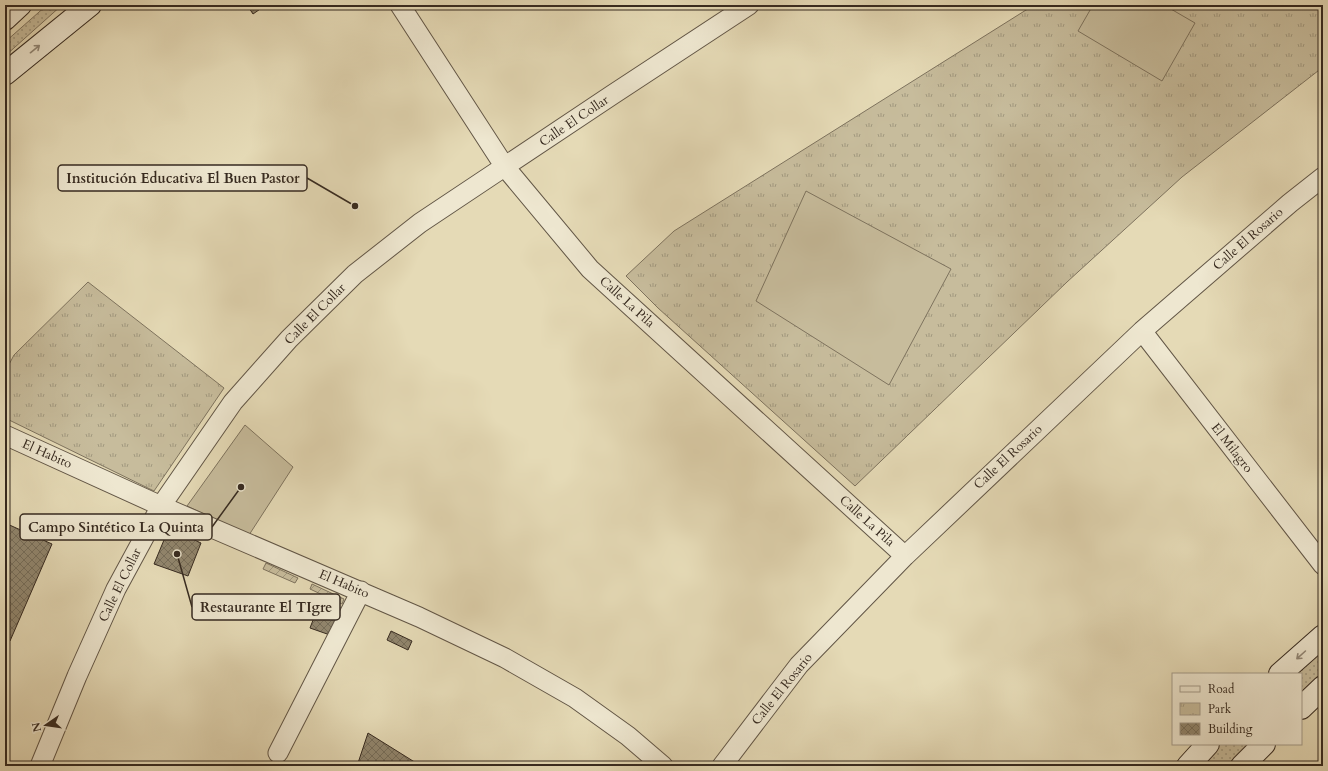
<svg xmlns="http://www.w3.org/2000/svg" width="1328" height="771" font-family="Cardo,serif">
	<defs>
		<pattern id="grass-dots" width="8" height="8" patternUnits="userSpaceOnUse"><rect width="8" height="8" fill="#c7bc9c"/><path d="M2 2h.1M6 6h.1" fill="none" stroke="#a2997f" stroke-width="1.8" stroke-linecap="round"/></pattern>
		<pattern id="park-tufts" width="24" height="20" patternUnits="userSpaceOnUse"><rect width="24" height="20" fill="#c7bc9c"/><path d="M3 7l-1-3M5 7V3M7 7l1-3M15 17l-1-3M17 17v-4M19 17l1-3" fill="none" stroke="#a2997f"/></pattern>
		<pattern id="garden-furrows" width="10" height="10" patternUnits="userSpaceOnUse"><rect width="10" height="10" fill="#c7bc9c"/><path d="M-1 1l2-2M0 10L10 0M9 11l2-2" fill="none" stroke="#a2997f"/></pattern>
		<pattern id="building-cross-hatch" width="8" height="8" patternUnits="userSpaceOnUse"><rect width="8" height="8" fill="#91866e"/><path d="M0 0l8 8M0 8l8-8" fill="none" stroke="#776e5a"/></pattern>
	</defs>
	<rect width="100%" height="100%" fill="#e5dab6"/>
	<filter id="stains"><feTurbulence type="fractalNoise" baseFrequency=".005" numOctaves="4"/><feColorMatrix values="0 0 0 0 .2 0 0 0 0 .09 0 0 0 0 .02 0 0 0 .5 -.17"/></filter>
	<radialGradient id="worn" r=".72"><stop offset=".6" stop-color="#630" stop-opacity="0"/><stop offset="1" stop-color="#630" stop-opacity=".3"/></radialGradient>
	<path fill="url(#grass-dots)" stroke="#7e735e" d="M 47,5 L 62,5 L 5,56 L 5,42 Z
		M 1323,646 L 1323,677 L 1301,698 L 1301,674 L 1293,674 Z
		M 1221,744 L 1253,744 L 1231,766 L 1199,766 Z"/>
	<path fill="url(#park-tufts)" stroke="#7e735e" d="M 1034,5 L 1323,5 L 1323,67 L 1182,177 L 1067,282 L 855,486 L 658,308 L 626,276 L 674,231 Z
		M 88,282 L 224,388 L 154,491 L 5,418 L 5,372 L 14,355 Z"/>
	<path fill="url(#garden-furrows)" stroke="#7e735e" d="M 266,563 L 298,578 L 295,583 L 263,569 Z
		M 312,584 L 344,599 L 342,604 L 310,589 Z"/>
	<path fill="#c7bc9c" stroke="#7e735e" d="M 1093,5 L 1164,5 L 1195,23 L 1162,81 L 1078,31 Z
		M 806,191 L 951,269 L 889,385 L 756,301 Z
		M 245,425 L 293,467 L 249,535 L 187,506 Z"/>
	<path fill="url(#building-cross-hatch)" stroke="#362a20" d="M 247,5 L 266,5 L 253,14 Z
		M 5,523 L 52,544 L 10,641 L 5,639 Z
		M 169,528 L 201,543 L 188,576 L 154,564 Z
		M 321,599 L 340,607 L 330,635 L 310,628 Z
		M 391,631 L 412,641 L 408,650 L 387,640 Z
		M 368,733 L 421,766 L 357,766 Z"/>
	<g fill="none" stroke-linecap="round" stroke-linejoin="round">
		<g stroke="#625646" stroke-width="21">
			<path id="street" d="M 400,5 L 505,167 L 590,269 L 905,556
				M 1142,331 L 1323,565
				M 5,435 L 161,506 L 419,617 L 505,658 L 575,698 L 628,736 L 663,766
				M 278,753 L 361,591
				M 40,766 L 77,676 L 116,589 L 161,506 L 233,402 L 289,339 L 355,274 L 420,223 L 612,95 L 749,5
				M 722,766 L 799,665 L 905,556 L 1142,331 L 1290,203 L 1323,177"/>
		</g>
		<g stroke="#362a20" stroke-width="24">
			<path id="secondary" d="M 5,19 L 20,5
				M 5,74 L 90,5
				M 1280,674 L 1323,636
				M 1301,708 L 1323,687
				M 1188,766 L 1208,744
				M 1242,766 L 1264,744"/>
		</g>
		<use href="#street" stroke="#eee7d0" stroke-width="19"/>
		<use href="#secondary" stroke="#eee7d0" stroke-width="22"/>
	</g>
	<defs><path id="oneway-shaft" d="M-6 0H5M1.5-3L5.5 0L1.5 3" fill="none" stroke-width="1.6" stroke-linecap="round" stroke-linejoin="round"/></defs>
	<g stroke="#928878">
		<use href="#oneway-shaft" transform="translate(35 49) rotate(-39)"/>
		<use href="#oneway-shaft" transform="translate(1301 655) rotate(138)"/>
	</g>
	<g text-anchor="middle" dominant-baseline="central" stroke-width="3.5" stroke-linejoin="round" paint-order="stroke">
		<g font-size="13" fill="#362a20" stroke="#eee7d0">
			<text transform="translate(574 121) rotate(-34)">Calle El Collar</text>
			<text transform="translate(1248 239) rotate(-41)">Calle El Rosario</text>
			<text transform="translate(627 302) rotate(42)">Calle La Pila</text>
			<text transform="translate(315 314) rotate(-45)">Calle El Collar</text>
			<text transform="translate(1232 448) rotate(52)">El Milagro</text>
			<text transform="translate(47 454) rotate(24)">El Habito</text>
			<text transform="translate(1008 457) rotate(-43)">Calle El Rosario</text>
			<text transform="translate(867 521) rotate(42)">Calle La Pila</text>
			<text transform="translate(344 584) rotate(23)">El Habito</text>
			<text transform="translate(120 585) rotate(-64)">Calle El Collar</text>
			<text transform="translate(782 689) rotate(-51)">Calle El Rosario</text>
		</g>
	</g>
	<path fill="none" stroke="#362a20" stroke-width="1.5" d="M355 206L307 178M241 487L212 527M177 554L192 607"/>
	<g fill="#362a20" stroke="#eee7d0" stroke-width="1.5">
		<circle cx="355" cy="206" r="4"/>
		<circle cx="241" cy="487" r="4"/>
		<circle cx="177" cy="554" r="4"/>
	</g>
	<g fill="#eee7d0" stroke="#362a20" stroke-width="1.5">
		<rect x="58" y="165" width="249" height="26" rx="4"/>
		<rect x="20" y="514" width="192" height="26" rx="4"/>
		<rect x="192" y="594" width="148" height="26" rx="4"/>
	</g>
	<g font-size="14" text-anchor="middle" font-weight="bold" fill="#362a20">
		<text x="183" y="183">Institución Educativa El Buen Pastor</text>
		<text x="116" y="532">Campo Sintético La Quinta</text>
		<text x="266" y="612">Restaurante El TIgre</text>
	</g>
	<rect width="1328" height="771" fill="none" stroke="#e5dab6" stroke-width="20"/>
	<rect x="6" y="6" width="1316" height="759" fill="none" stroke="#362a20" stroke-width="2"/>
	<rect x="10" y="10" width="1308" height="751" fill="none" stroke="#362a20"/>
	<rect x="1172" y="673" width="130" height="72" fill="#eee7d0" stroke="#a49b8a"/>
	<rect x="1180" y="686" width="20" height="6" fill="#eee7d0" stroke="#a49b8a"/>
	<text x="1208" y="693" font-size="12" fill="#362a20">Road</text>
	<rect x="1180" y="703" width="20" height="12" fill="url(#park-tufts)" stroke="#a49b8a"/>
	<text x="1208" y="713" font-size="12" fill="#362a20">Park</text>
	<rect x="1180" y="723" width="20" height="12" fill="url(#building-cross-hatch)" stroke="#a49b8a"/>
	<text x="1208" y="733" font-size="12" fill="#362a20">Building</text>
	<g transform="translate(46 725) rotate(257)" stroke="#eee7d0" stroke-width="3" paint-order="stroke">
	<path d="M0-3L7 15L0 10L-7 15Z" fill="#362a20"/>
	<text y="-6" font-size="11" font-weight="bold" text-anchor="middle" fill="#362a20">N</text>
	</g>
	<rect width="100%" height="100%" filter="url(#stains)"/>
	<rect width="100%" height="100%" fill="url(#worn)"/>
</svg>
